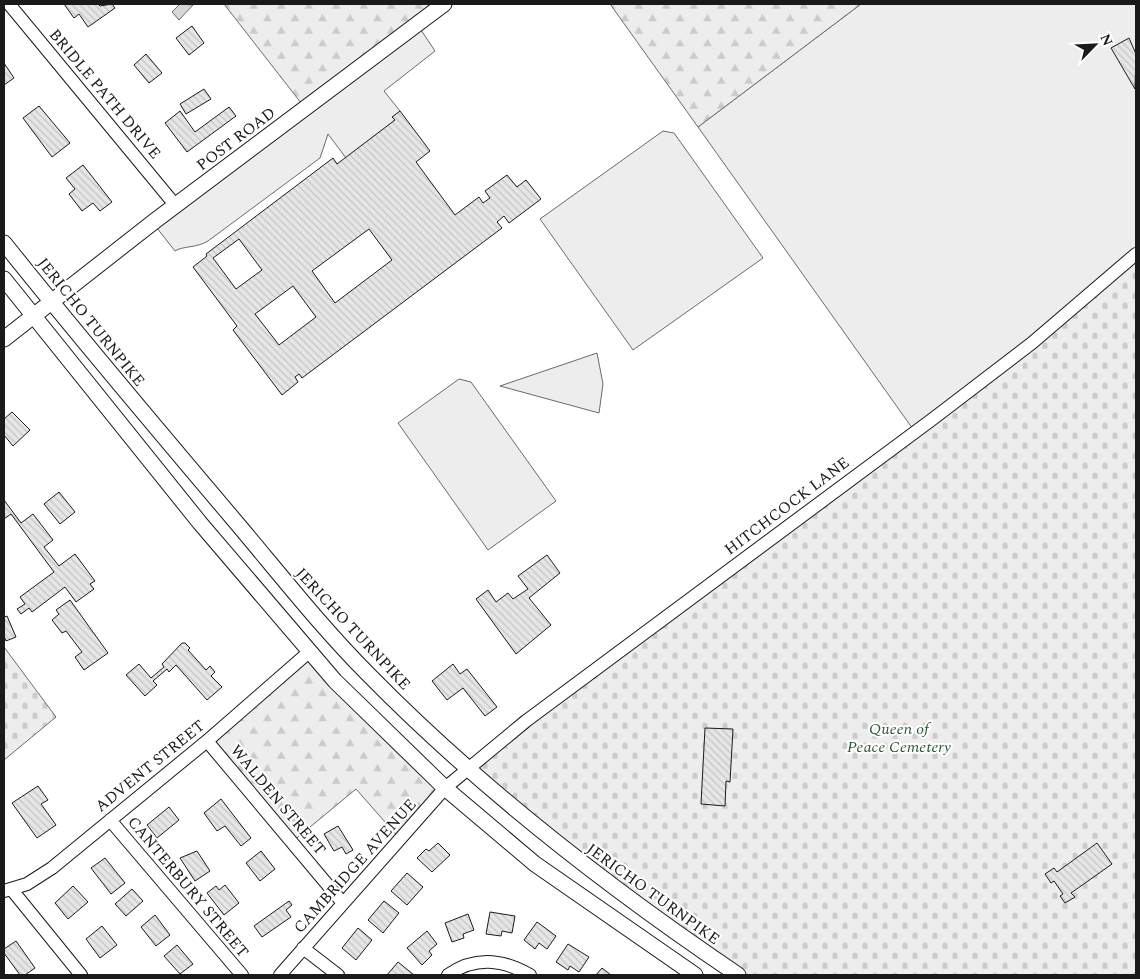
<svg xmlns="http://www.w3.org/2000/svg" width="1140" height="979" font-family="Spectral,serif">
	<defs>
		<pattern id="forest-firs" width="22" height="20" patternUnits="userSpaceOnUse" patternTransform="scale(1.25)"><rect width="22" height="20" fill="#ededed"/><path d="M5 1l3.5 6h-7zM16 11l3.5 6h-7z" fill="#cbcbcb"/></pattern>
		<pattern id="cemetery-stones" width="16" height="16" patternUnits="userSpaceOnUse" patternTransform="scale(1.25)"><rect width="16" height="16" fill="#ededed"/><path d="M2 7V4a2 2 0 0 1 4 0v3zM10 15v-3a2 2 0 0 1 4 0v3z" fill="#cbcbcb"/></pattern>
		<pattern id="building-back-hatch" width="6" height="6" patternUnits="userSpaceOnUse" patternTransform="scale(1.25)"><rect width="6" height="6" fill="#e6e6e6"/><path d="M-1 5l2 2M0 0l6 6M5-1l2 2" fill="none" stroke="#c5c5c5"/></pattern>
	</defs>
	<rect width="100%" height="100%" fill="#fff"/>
	<path fill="#ededed" stroke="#6a6a6a" d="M 861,4 L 1136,4 L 1136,254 L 915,432 L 698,127 Z
		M 417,24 L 435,51 L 384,91 L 400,111 L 394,121 L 346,158 L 328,134 L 320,158 L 208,241 C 197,248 182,246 175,251 L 153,223 Z
		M 663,131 L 674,133 L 763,258 L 633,350 L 540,219 Z
		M 597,353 L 603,384 L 599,413 L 500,386 Z
		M 459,379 L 471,382 L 556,501 L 488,550 L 398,423 Z"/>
	<path fill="url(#forest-firs)" stroke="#6a6a6a" d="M 224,4 L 444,4 L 305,108 Z
		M 610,4 L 861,4 L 698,127 Z
		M 309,652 L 445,788 L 400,839 L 356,789 L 292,842 L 207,741 Z"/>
	<path fill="url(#cemetery-stones)" stroke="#6a6a6a" d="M 1136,254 L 1136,975 L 738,975 L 467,769 L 839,488 Z
		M 4,647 L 56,717 L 4,760 Z"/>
	<path fill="#d7d7d7" stroke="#6a6a6a" d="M 180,4 L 193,5 L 179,20 L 172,12 Z"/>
	<path fill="url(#building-back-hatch)" stroke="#1a1a1a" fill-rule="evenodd" d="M 64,4 L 98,4 L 100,6 L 112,4 L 115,8 L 88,27 L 79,14 L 74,18 Z
		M 192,26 L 204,43 L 189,55 L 176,38 Z
		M 1129,38 L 1136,54 L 1135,89 L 1111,48 Z
		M 146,54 L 162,73 L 149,83 L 134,65 Z
		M 4,63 L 14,78 L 4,85 Z
		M 204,89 L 211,99 L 186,114 L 180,104 Z
		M 39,106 L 70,143 L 52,157 L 23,118 Z
		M 229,107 L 236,116 L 187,152 L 165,123 L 180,111 L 195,132 Z
		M 400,111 L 430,151 L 416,162 L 455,215 L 479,197 L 483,203 L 490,198 L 485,191 L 507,175 L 517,187 L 526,180 L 541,199 L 509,223 L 504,216 L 497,222 L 502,228 L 302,378 L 299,374 L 295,377 L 298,382 L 282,395 L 233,330 L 237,326 L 193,267 L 207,256 L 206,254 L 333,158 L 337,164 L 395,120 L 392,117 ZM 369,229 L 392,260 L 335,303 L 312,271 ZM 239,239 L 262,270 L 236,289 L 213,258 ZM 293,286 L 316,317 L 279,345 L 255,314 Z
		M 83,165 L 112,202 L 100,211 L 93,203 L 82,211 L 69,194 L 75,189 L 66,178 Z
		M 12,412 L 30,430 L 13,446 L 4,435 L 4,419 Z
		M 59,492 L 75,512 L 60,524 L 44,504 Z
		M 4,500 L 21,523 L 33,514 L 53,540 L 44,547 L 59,566 L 75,554 L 95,581 L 90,584 L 94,589 L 76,602 L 65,587 L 32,612 L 29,608 L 21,614 L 17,609 L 25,604 L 20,597 L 54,572 L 11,514 L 4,519 Z
		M 547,555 L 560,573 L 529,598 L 551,625 L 516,654 L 476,599 L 488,590 L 496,602 L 508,593 L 513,599 L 528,589 L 518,576 Z
		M 70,600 L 108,653 L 84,670 L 75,657 L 82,652 L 66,631 L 62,633 L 52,620 L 59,614 L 56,610 Z
		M 7,616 L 16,637 L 6,641 L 4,636 L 4,617 Z
		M 182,643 L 185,643 L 190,648 L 188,650 L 206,670 L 210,666 L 215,672 L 211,676 L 222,687 L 207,700 L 176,665 L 169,672 L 167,669 L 153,681 L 157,685 L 145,696 L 126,675 L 139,664 L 151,678 L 164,667 L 162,664 Z
		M 453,664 L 460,674 L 467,669 L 497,707 L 485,716 L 463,688 L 447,700 L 432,681 Z
		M 705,728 L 733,729 L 730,782 L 726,781 L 725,806 L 701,804 Z
		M 38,786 L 48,800 L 41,804 L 56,825 L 37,838 L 12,803 Z
		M 221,799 L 251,838 L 241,846 L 225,826 L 217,831 L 204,813 Z
		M 169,807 L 179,820 L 157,838 L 147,825 Z
		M 338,826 L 353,850 L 346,854 L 342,847 L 334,851 L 324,834 Z
		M 438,843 L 450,855 L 432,872 L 417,858 L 426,849 L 429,851 Z
		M 1097,843 L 1112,864 L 1071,893 L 1075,897 L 1065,903 L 1060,896 L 1063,894 L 1054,881 L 1051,883 L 1045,874 L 1054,868 L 1057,872 Z
		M 197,851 L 210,871 L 195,881 L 180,858 Z
		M 261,851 L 275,869 L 260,881 L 246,863 Z
		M 105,858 L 125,883 L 111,894 L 91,868 Z
		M 407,873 L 423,887 L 407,905 L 391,891 Z
		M 225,885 L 239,903 L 224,915 L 207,893 L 216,886 L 219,890 Z
		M 73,886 L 88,902 L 68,919 L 55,903 Z
		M 132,889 L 143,901 L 126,916 L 115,904 Z
		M 289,901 L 292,905 L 286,910 L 291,917 L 262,937 L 254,926 Z
		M 384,901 L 399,913 L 383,933 L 368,920 Z
		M 490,912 L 515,916 L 512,933 L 502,931 L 501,936 L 486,934 Z
		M 468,914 L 474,930 L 463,934 L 464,938 L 452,942 L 445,923 Z
		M 155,915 L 170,935 L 156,946 L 141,927 Z
		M 537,922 L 556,936 L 547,949 L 539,943 L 535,949 L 524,940 Z
		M 102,926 L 117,945 L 100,958 L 86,939 Z
		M 358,928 L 372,940 L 356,960 L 342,948 Z
		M 427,931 L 437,944 L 429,951 L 432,955 L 422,965 L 407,948 Z
		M 16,941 L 35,968 L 25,975 L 20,975 L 4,953 L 4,949 Z
		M 568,944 L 589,957 L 579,972 L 570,966 L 568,970 L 556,962 Z
		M 177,945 L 193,964 L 180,974 L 164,956 Z
		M 398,962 L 414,975 L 387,975 Z
		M 602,968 L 611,975 L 596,975 Z"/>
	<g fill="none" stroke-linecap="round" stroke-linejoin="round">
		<g stroke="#1a1a1a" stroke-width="14">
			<path id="minor" d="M 9,4 L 176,206
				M 207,741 L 342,902
				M 110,820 L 242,975
				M 12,890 L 81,975
				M 4,891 L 27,884 L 52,868 L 207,741 L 309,652
				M 303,948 L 338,975
				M 280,975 L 445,788 L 526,721 L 934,418 L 1032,343 L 1136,254
				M 448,975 C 475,956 502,959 530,975"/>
		</g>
		<g stroke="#1a1a1a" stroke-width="17">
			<path id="major" d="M 4,243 C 79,337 157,429 235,521 C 279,573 321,627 369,675 C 481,789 606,886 738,975
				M 4,279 L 200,523 L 335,681 L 445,788 L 535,864 L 695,975
				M 4,339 L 156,220 L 444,4"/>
		</g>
		<use href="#minor" stroke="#fff" stroke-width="12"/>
		<use href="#major" stroke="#fff" stroke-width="15"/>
	</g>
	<g text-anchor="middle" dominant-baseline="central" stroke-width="4" stroke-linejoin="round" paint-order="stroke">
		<g font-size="16" fill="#1a1a1a" stroke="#fff">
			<text transform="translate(105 94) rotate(50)">BRIDLE PATH DRIVE</text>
			<text transform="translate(236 139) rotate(-37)">POST ROAD</text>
			<text transform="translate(91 322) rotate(51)">JERICHO TURNPIKE</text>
			<text transform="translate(787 506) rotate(-37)">HITCHCOCK LANE</text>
			<text transform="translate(353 629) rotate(47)">JERICHO TURNPIKE</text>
			<text transform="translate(150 766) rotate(-39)">ADVENT STREET</text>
			<text transform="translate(278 800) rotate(50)">WALDEN STREET</text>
			<text transform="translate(355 866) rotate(-48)">CAMBRIDGE AVENUE</text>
			<text transform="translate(188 887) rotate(50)">CANTERBURY STREET</text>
			<text transform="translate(653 894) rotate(36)">JERICHO TURNPIKE</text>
		</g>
		<g font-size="16" font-style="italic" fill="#2b5a34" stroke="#fff">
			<text x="899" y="729">Queen of<tspan x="899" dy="18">Peace Cemetery</tspan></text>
		</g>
	</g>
	<rect width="1140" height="979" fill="none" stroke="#1a1a1a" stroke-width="10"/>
	<g transform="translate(1095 45) rotate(66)" stroke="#ffffff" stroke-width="4" paint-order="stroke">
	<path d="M0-4L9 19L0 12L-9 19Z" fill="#1a1a1a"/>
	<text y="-8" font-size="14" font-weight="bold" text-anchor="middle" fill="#1a1a1a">N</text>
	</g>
</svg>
